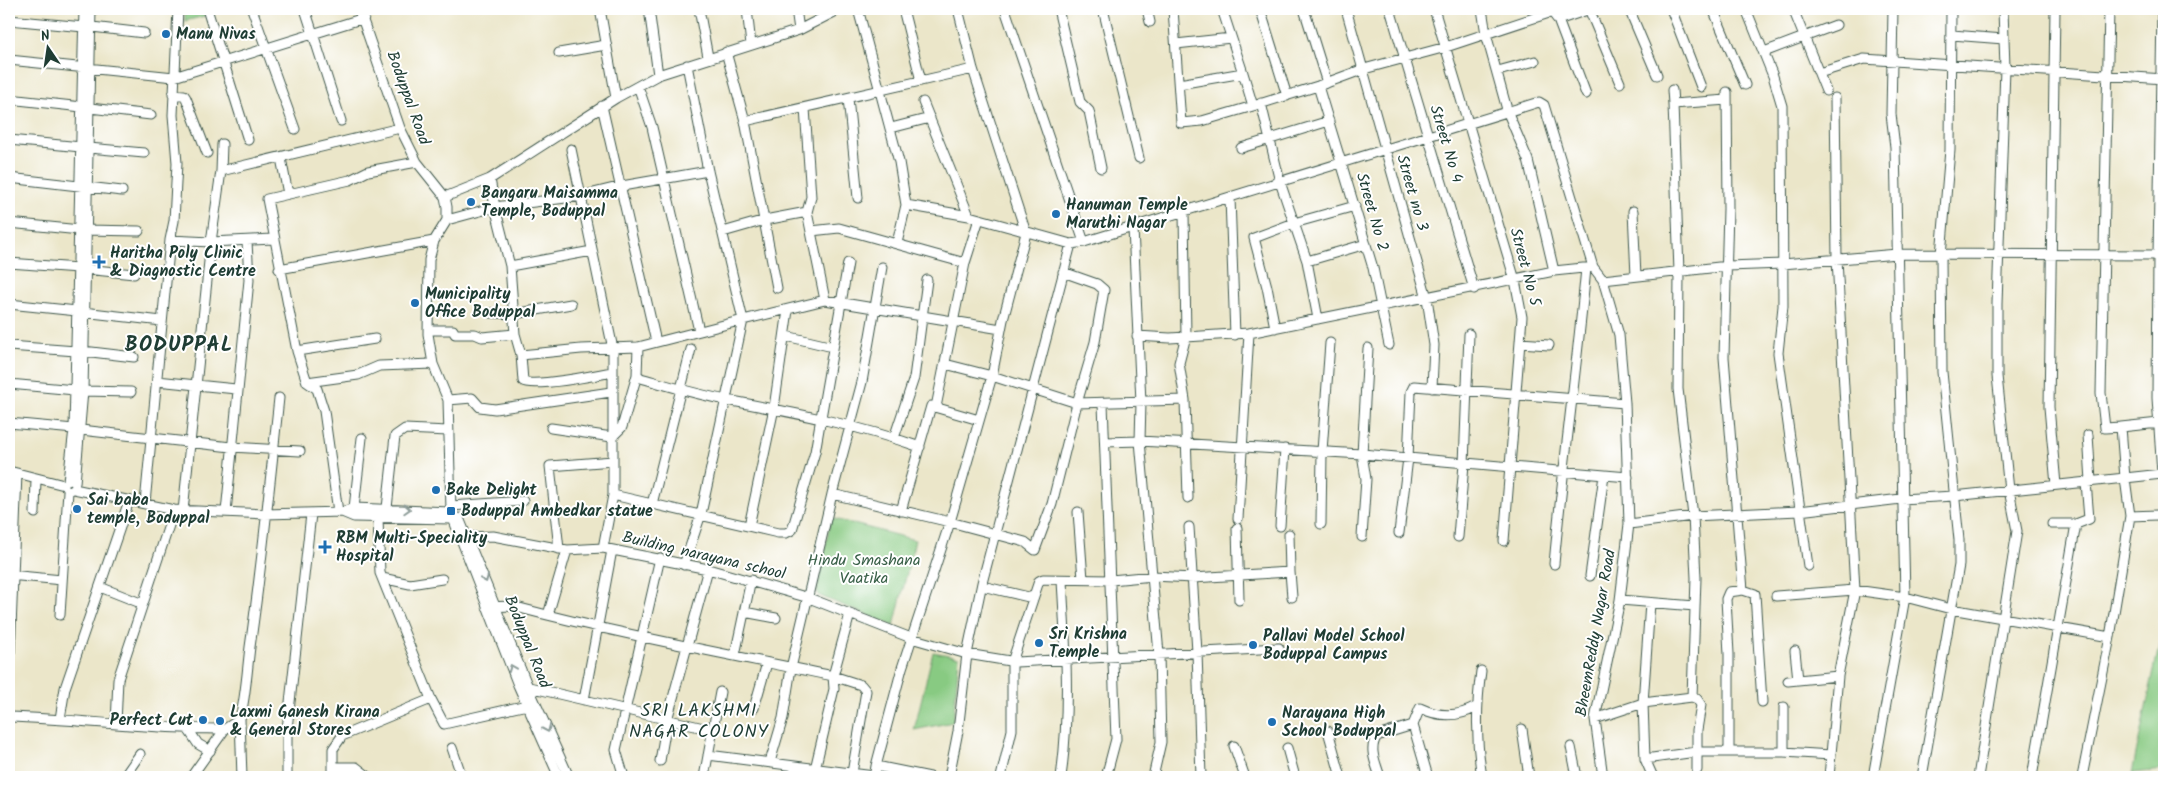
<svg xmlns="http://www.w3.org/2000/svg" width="2173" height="786" font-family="Kalam,sans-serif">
	<rect width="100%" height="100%" fill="#fff"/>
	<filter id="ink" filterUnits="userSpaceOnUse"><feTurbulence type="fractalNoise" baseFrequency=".02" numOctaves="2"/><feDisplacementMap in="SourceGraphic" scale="10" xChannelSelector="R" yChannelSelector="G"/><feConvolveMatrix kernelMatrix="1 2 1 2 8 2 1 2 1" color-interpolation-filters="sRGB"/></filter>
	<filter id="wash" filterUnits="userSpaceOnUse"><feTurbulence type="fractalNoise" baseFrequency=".0096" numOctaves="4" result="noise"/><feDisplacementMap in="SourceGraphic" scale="20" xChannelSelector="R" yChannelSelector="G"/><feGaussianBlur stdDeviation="1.12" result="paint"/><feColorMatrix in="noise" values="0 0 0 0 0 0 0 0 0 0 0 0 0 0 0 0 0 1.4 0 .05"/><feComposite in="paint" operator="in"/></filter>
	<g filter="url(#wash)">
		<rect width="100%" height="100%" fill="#ebe6c9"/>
		<path fill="#88ca82" stroke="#54845b" d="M 185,9 L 203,9 L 205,16 L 185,21 Z
			M 831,518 L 915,540 L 894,626 L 820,596 L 817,591 Z
			M 2164,623 L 2164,770 L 2132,773 Z
			M 933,652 L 959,657 L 953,722 L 914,730 Z"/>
	</g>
	<g filter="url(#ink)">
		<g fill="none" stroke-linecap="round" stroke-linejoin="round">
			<g stroke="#3e564a" stroke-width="11">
				<path id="minor" d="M 207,9 L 248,140
					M 252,9 L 295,129
					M 305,9 L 341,121
					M 359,9 L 400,128 L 417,162 L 445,197 L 447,207 L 447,220 L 434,241 L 429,260 L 428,334 L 433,364 L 448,400 L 451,511
					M 600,9 L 616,98
					M 649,9 L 658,75
					M 699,9 L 708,57
					M 747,9 L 751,45
					M 796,9 L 799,30
					M 858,9 L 899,162 L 906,205 L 897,243
					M 903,9 L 921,81
					M 1005,9 L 1084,242
					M 1058,9 L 1080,102 L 1089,111 L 1101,168
					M 1103,9 L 1139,158
					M 1147,9 L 1150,22
					M 1173,9 L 1181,123 L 1202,121 L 1253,106 L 1318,86 L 1364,69 L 1446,47 L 1552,12 L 1558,20 L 1586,94
					M 1222,9 L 1243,73
					M 1304,9 L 1327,83
					M 1346,9 L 1427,298 L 1434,345 L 1432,388
					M 1390,9 L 1474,289
					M 1434,9 L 1515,280 L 1522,317 L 1504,541
					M 1482,9 L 1486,34 L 1508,113 L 1528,160 L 1554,271
					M 1589,9 L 1620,83
					M 1629,9 L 1657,75
					M 1671,9 L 1701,87
					M 1713,9 L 1745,85
					M 1746,9 L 1773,76 L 1782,106 L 1783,306 L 1778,353 L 1808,566
					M 1793,9 L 1826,91
					M 2055,9 L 2049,407 L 2056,485
					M 2109,9 L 2101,393 L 2105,428 L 2121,427 L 2125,478 L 2162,474 L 2157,398 L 2158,255 L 2164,255
					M 1261,12 L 1287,96
					M 9,20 L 84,27
					M 1558,20 L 1590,9
					M 92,27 L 144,33
					M 1952,35 L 2004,39
					M 1176,44 L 1231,38
					M 726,52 L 745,121 L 973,69
					M 1764,52 L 1836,25
					M 559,53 L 606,45
					M 9,60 L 174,77 L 364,18
					M 1498,71 L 1535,61
					M 1819,73 L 1864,59 L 2164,79
					M 1179,84 L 1243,73 L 1253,106
					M 638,86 L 652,127 L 699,331
					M 1318,86 L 1373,268 L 1389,345
					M 1672,90 L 1673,104
					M 1727,92 L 1728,209 L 1724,357 L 1743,590
					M 173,94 L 184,95 L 186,98 L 207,153
					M 848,98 L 858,198
					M 9,99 L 82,107
					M 923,102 L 969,216
					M 1261,103 L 1280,182 L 1307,261 L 1318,319
					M 602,106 L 656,342
					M 90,108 L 151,115
					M 745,121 L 777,288
					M 891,128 L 930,118
					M 9,140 L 81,147
					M 89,148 L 144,153
					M 1241,148 L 1329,121
					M 571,149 L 613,349 L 613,495 L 603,548
					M 281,158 L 288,194
					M 221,172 L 222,144
					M 9,178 L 122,191
					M 490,179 L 495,207 L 510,266 L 515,334 L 521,355 L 523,381 C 532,388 597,375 612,372
					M 445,197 L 490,179 L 616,98 L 658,75 L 799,30 L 840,9
					M 1230,198 L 1235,335
					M 906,205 L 969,216 L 1071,244 L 1084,242 L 1539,102 L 1544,105 L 1593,267
					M 1633,211 L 1636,276
					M 807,212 L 825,300
					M 1184,213 L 1186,336 L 1179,363 L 1185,400
					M 447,220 L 495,207 L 581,196 L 622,186 L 708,171
					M 9,223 L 80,230
					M 1133,228 L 1141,402 L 1140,441 L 1159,654 L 1161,742 L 1153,777
					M 86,230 L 139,231
					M 811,231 L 839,228 L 965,263
					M 723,232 L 765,220 L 807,212 L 811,197 L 805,108
					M 170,240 L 211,242 L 273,239
					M 1307,261 L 1366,244
					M 9,263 L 78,268
					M 510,266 L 592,251
					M 85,269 L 134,274
					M 279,269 L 434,241
					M 1063,272 L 1097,284 L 1104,290 L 1095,342 L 1077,403 L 1185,400 L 1188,498
					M 9,304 L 77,311
					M 83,312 L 162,321
					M 491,313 L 514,314 L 571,304
					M 1275,328 L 1267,287 L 1254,238 L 1294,223 L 1355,206
					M 428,330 L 453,330 L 455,334 L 475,334 L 482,337 L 515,334
					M 786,336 L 833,347
					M 1137,336 L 1170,338 L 1249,333 L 1554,271 L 1593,267 L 1603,280 L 1728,266 L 1783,264 L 1897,254 L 2158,255 L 2162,9
					M 1520,343 L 1549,345
					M 9,346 L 76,351
					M 638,347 L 637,375 L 641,378 C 669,386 698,395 727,400 C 791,412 858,425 920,447
					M 83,351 L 134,357
					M 297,351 L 375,339
					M 521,355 L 581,349 L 638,347 L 743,320 L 708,171 L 687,65
					M 157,381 L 236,389
					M 307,382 L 358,375 L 379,366 L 433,364
					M 9,384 L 75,390
					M 83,391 L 131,392
					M 448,400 L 472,398 L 480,407 L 495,409 L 611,392
					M 1103,404 L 1116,739 L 1106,777
					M 936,407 L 965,263 L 979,219
					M 9,423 L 74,429
					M 2121,427 L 2159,423
					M 551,428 L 612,437 L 622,427 L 637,375
					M 81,430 L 231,447 L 300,451
					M 2088,435 L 2091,481
					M 894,438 L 914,378 L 927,280
					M 1105,442 L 1140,441 L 1362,454 L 1628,477
					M 9,471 L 64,485
					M 68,481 L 74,429 L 84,9
					M 75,483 L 83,391 L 91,9
					M 74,489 L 174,510 L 265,514 L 342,512 L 354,517 L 451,519
					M 832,494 L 862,382 L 882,267
					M 613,495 L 778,533 L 786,533 L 792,530 L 815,452 L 848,263
					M 145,503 L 170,240 L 174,221 L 177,163 L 173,115 L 178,9
					M 652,504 L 691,349
					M 451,506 L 523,501
					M 354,508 L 362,438
					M 183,511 L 211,242 L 221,171 L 400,128
					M 901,511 L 931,406 L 979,420
					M 226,512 L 249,280 L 247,241
					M 338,512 L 324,411 L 317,389 L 307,382 L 297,351 L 267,199 L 350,180 L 368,171 L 417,162
					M 342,512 L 354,508 L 450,512
					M 1078,512 L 1083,579
					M 35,513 L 36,478
					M 2130,516 L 2157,515
					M 386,517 L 395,436 L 405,429 L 448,431
					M 459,518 L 526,682 L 569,777
					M 1238,519 L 1249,333
					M 454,521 L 518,685 L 559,777
					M 1321,524 L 1322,451 L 1330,343
					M 1629,524 L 1693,516 L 1799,511 L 1901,499 L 1954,496 L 2125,478 L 2130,516 L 2110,637 L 2082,777
					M 2052,524 L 2076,524 L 2089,519 L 2086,482
					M 749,526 L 774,408 L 788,310
					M 1280,526 L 1285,449
					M 1189,527 L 1197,652 L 1201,777
					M 1237,528 L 1239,600
					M 1399,533 L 1408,458 L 1411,392 L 1414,386 L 1625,403
					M 468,537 L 493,536 L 567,550 L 603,548 L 708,569 L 809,598 L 911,638 L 967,654 L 1016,662 L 1279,648
					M 1362,537 L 1366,479 L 1362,454 L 1368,348
					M 1458,537 L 1464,464 L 1469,334
					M 559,549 L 550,466 L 613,461
					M 1554,564 C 1563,465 1577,367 1586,268
					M 684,565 L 701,514 L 743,320 L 825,300 L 1001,329
					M 1290,572 L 1292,597
					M 9,575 L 62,580
					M 1590,576 L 1604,475
					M 382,578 L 410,584 L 442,579
					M 982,586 L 1033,598
					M 100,587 L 143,604
					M 1776,596 L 1855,590 L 1905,597 L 1951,609 L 2110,637
					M 1620,600 L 1695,606
					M 1650,603 L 1643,703 L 1645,759 L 1653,777
					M 487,607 L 512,606 C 618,634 726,654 833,676 L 834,689 L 815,769
					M 744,612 L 776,618
					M 850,614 L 833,676 L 861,685 L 866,691 L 852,773
					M 60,615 L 68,491
					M 548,615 L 567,550
					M 1795,651 L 1798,680 L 1838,676
					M 735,655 L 751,580
					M 1481,671 C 1476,707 1476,741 1482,777
					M 9,681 L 17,473
					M 1788,681 L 1798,680
					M 529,687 L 712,730
					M 431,699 L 444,724 L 527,705
					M 584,700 L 612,550
					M 1784,707 L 1784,752
					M 754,708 L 767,663
					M 9,717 C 81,719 152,730 225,729 L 191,777
					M 60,719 L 65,688 L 129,501
					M 240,719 L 242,777
					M 1595,719 L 1643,703 L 1692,697
					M 116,724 L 118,679 L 174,510
					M 188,729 L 198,744 L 210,751
					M 225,729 L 240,719 C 246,695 247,671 250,647 C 262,565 270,481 279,398
					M 1522,729 L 1529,777
					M 1328,731 L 1341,777
					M 1234,746 L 1245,777
					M 1571,747 L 1577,777
					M 452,748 L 462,777
					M 1287,748 L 1295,777
					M 1729,752 L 1729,654 L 1726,599 L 1729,592 L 1743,590 L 1755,594 L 1762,702
					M 708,755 L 874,776
					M 1645,759 L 1696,752 L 1784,752 L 1831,755
					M 660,761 L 667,720 L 708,569
					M 770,762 L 783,718 L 791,668 L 832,494 L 950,522 L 1025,542 L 1035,550 L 1052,504 L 1077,403 L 992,376 L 945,364
					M 876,766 L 902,668 L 950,522 L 992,376 L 1003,320 L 1026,233 L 973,69 L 958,9
					M 333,767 L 356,767 L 369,777
					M 1697,770 L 1697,730 L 1701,705 L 1697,699 L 1692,697 L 1696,578 L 1693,516 L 1678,389 L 1679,272 L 1673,104 L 1727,100
					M 875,772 L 876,766 L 930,777
					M 124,777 L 140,754
					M 287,777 L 287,729 L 311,514
					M 333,777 L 333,749 L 342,736 L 431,699 L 380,573 L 378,518
					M 624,777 L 616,750 L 660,558
					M 704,777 L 720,692
					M 949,777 L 958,731 L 967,654 L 982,583 L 1071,244
					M 1001,777 L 1012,730 L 1012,662 L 1039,581 L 1043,579 L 1111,580 L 1153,576 L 1193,578 L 1290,572 L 1289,534
					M 1061,777 C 1070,712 1066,646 1062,581
					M 1380,777 C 1376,763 1368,749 1377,736 L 1413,725
					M 1428,777 L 1413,725 L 1420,708 C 1439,717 1457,718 1476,707
					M 1603,777 L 1595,719 L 1620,600 L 1629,524 L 1625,403 L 1619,335 L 1603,280
					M 1829,777 L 1838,676 L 1855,590 L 1837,259 L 1835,98
					M 1873,777 L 1905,597 L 1895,147 L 1891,114 L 1893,9
					M 1922,777 L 1959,565 L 1959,540 L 1942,372 L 1941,255 L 1950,150 L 1951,9
					M 1978,777 L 2017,531 L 2009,490 L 1997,376 L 1997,304 L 2005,68 L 2003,9
					M 2032,777 L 2076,524"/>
			</g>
			<use href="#minor" stroke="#fff" stroke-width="9"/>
		</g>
		<defs><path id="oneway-chevron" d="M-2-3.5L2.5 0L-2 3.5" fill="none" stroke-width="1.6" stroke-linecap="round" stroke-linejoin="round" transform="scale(1.25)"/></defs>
		<g stroke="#8f9e9a">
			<use href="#oneway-chevron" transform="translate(407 509) rotate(3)"/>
			<use href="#oneway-chevron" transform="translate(485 579) rotate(68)"/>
			<use href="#oneway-chevron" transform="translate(512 668) rotate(-112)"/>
			<use href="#oneway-chevron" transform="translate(547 729) rotate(66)"/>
		</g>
	</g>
	<g fill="#1f6fb2" stroke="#fff" stroke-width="2">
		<circle cx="166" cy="34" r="5"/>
		<circle cx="471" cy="202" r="5"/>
		<circle cx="1056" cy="214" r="5"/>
		<path d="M96.5 254.5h5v5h5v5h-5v5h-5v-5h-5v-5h5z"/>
		<circle cx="415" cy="303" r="5"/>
		<circle cx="436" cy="490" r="5"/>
		<circle cx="77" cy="509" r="5"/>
		<rect x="446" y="506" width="10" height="10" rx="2.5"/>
		<path d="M322.5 539.5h5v5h5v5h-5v5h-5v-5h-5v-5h5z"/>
		<circle cx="1039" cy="643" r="5"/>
		<circle cx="1253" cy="645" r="5"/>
		<circle cx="203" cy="720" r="5"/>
		<circle cx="220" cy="721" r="5"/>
		<circle cx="1272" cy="722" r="5"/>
	</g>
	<g text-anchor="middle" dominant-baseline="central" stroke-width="4" stroke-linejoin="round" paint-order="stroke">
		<g font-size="16" font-weight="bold" fill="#1f3d34" stroke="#fff" text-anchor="start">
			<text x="176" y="34">Manu Nivas</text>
			<text x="481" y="193">Bangaru Maisamma<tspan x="481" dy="18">Temple, Boduppal</tspan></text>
			<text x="1066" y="205">Hanuman Temple<tspan x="1066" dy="18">Maruthi Nagar</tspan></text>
			<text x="110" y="253">Haritha Poly Clinic<tspan x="110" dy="18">&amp; Diagnostic Centre</tspan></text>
			<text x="425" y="294">Municipality<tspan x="425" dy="18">Office Boduppal</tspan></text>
			<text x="446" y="490">Bake Delight</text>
			<text x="87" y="500">Sai baba<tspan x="87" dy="18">temple, Boduppal</tspan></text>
			<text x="461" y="511">Boduppal Ambedkar statue</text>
			<text x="336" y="538">RBM Multi-Speciality<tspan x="336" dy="18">Hospital</tspan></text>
			<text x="1049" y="634">Sri Krishna<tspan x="1049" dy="18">Temple</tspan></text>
			<text x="1263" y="636">Pallavi Model School<tspan x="1263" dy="18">Boduppal Campus</tspan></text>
			<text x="230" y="712">Laxmi Ganesh Kirana<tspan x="230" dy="18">&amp; General Stores</tspan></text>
			<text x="1282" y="713">Narayana High<tspan x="1282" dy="18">School Boduppal</tspan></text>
			<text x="193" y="720" text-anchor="end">Perfect Cut</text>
		</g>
		<g font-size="16" fill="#1f3d34" stroke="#fff">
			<text transform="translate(408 98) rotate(70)">Boduppal Road</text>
			<text transform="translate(1446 144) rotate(73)">Street No 4</text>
			<text transform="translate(1412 193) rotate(74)">Street no 3</text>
			<text transform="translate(1372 212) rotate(74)">Street No 2</text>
			<text transform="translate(1525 267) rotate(75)">Street No 5</text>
			<text transform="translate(704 556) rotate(13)">Building narayana school</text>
			<text transform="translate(1596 633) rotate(-80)">BheemReddy Nagar Road</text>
			<text transform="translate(527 642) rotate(68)">Boduppal Road</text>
		</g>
		<g font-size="16" fill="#396048" stroke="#fff">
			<text x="864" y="560">Hindu Smashana<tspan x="864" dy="18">Vaatika</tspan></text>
		</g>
		<g font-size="18" letter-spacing="1" fill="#1f3d34" stroke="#fff">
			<text x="699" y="711">SRI LAKSHMI<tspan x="699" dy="21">NAGAR COLONY</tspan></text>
		</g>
		<g font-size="21" font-weight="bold" letter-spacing="1" fill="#1f3d34" stroke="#fff">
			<text x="179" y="345">BODUPPAL</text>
		</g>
	</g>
	<rect width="2173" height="786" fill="none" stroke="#fff" stroke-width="30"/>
	<g transform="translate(48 48) rotate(347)" stroke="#ffffff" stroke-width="4" paint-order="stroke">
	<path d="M0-4L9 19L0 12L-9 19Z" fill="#1f3d34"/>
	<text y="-8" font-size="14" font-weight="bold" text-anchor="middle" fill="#1f3d34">N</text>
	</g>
</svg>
